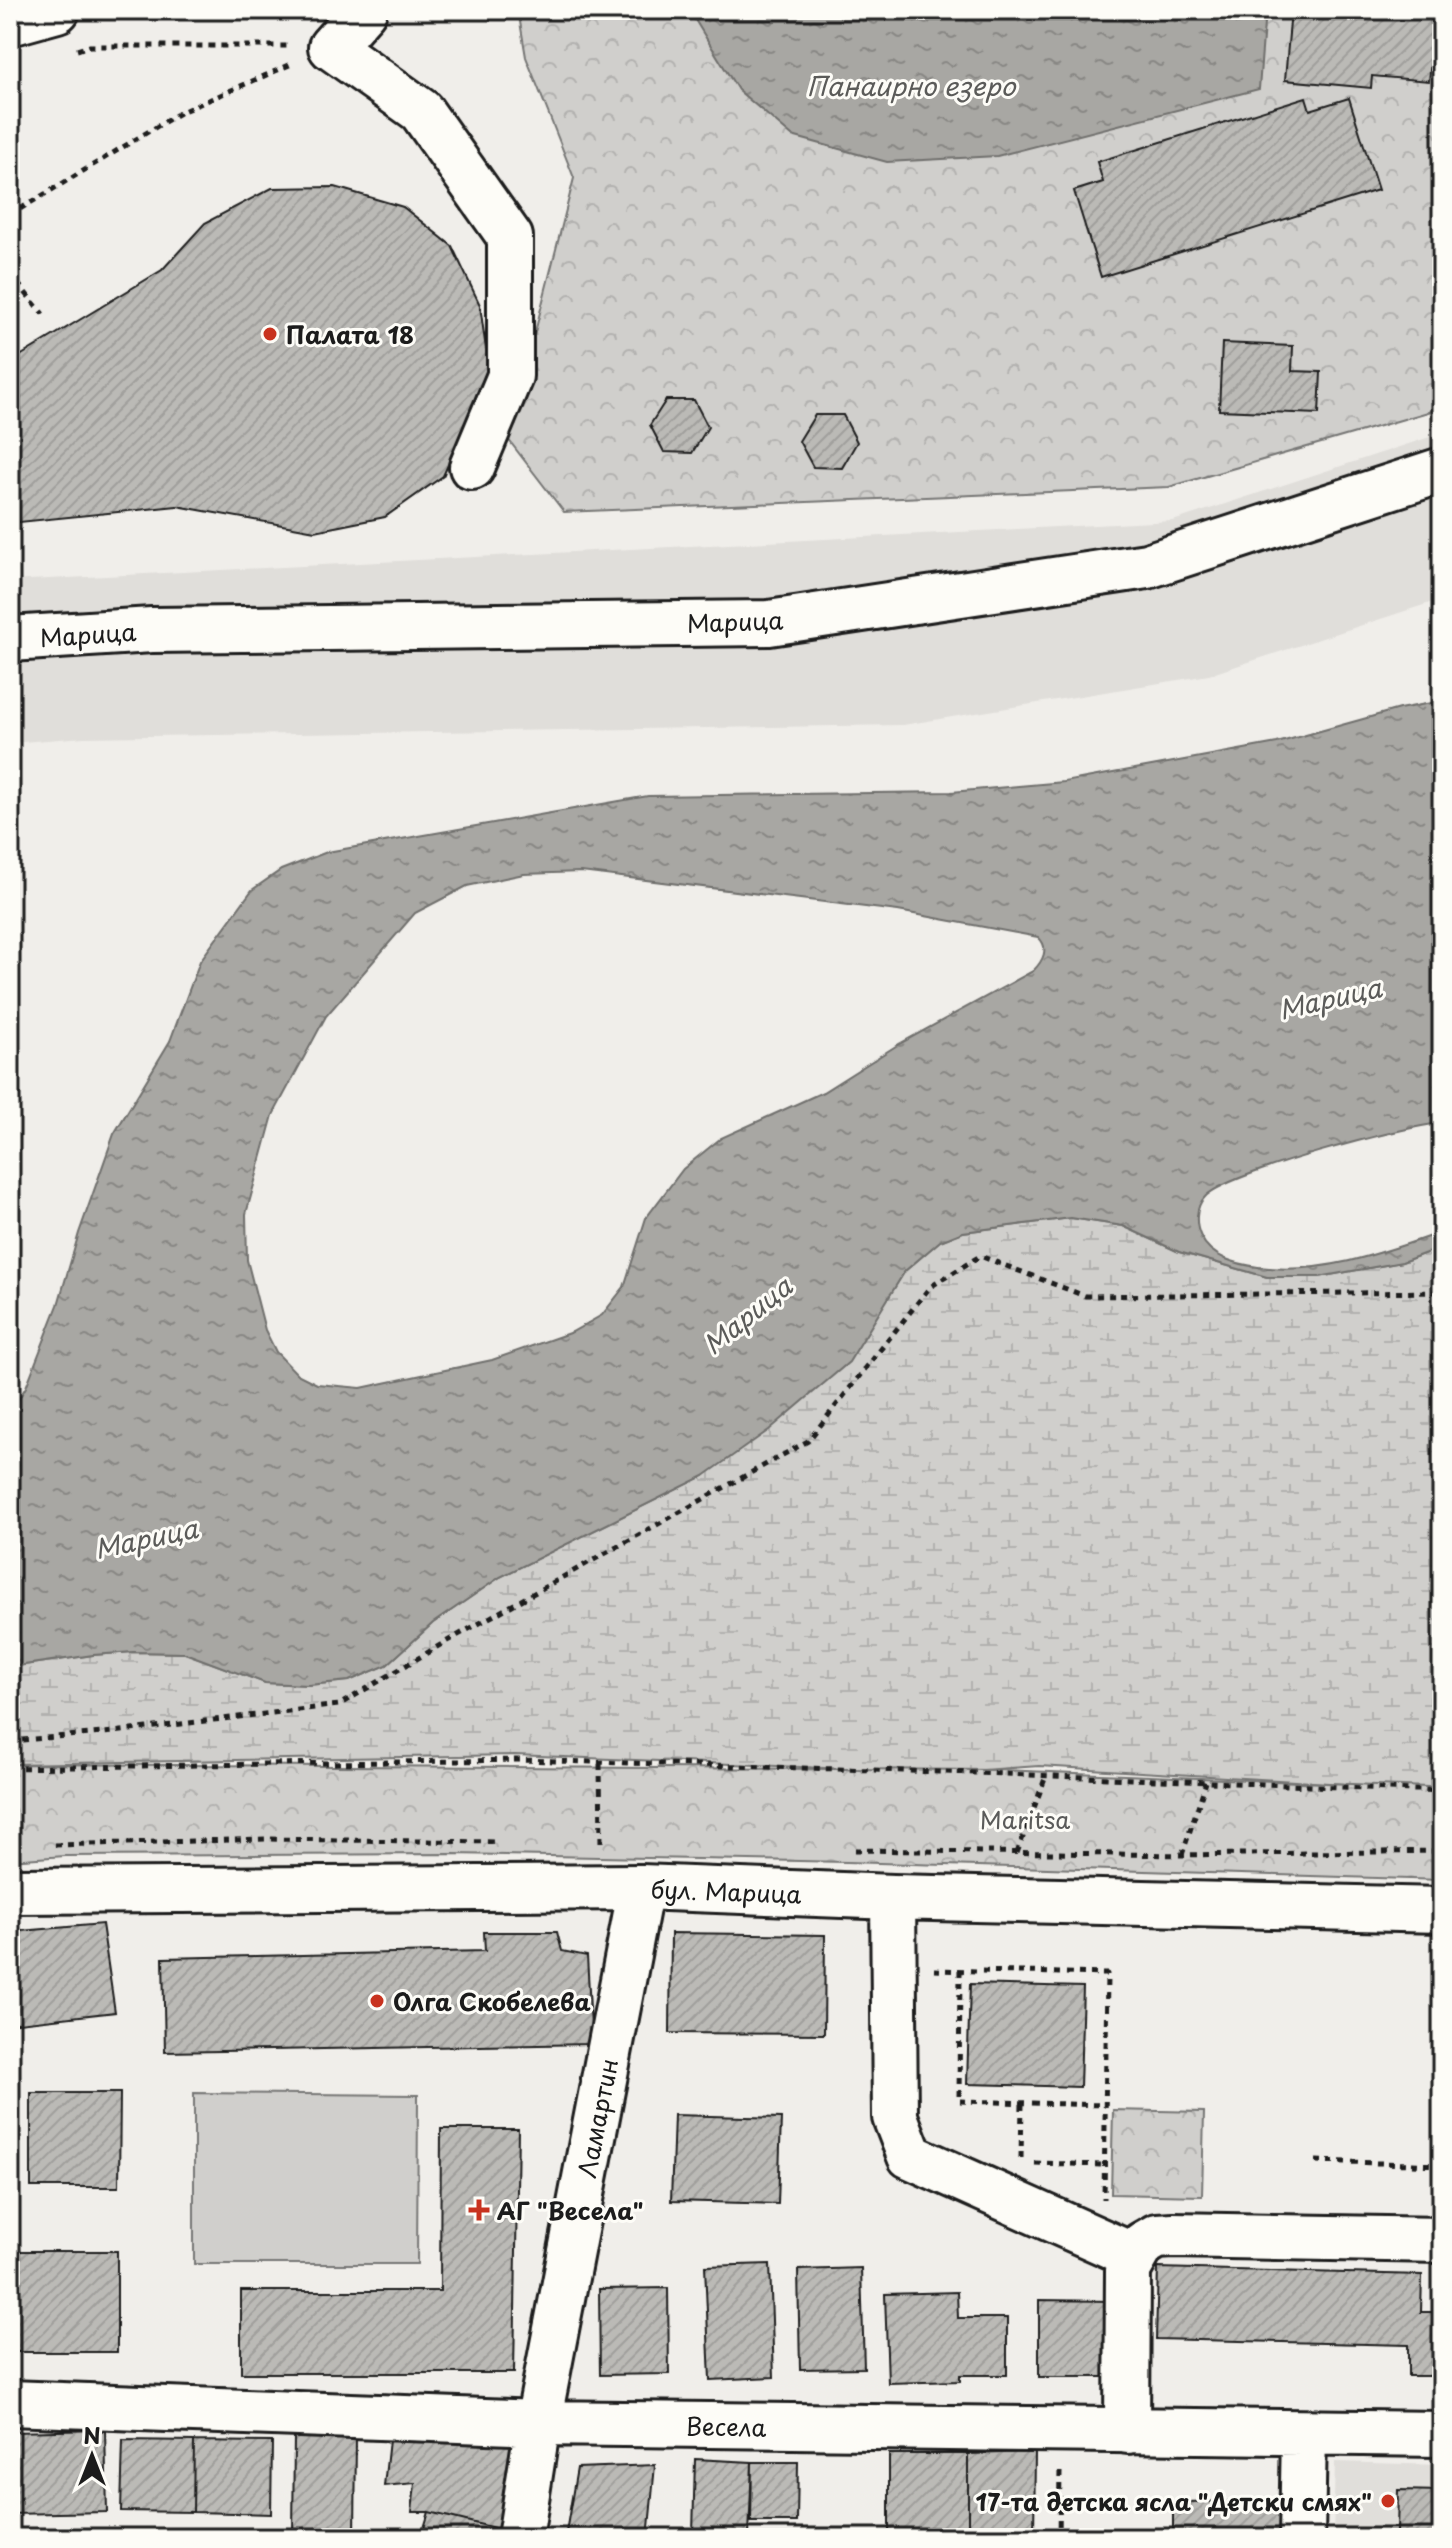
<svg xmlns="http://www.w3.org/2000/svg" width="1452" height="2548" font-family="'Playpen Sans',sans-serif">
	<defs>
		<pattern id="wetland-marsh" width="20" height="14" patternUnits="userSpaceOnUse" patternTransform="scale(2)"><rect width="20" height="14" fill="#d0cfcc"/><path d="M1 5h8M5 5V1M11 12h8M15 12V8" fill="none" stroke="#b2b1af"/></pattern>
		<pattern id="park-crowns" width="20" height="18" patternUnits="userSpaceOnUse" patternTransform="scale(2)"><rect width="20" height="18" fill="#d0cfcc"/><path d="M2 6a3 3 0 1 1 6 0M12 15a3 3 0 1 1 6 0" fill="none" stroke="#b2b1af"/></pattern>
		<pattern id="water-ripples" width="26" height="14" patternUnits="userSpaceOnUse" patternTransform="scale(2)"><rect width="26" height="14" fill="#a8a7a3"/><path d="M2 4q2-2 4 0t4 0M15 11q2-2 4 0t4 0" fill="none" stroke="#888784"/></pattern>
		<pattern id="building-hatch" width="6" height="6" patternUnits="userSpaceOnUse" patternTransform="scale(2)"><rect width="6" height="6" fill="#bbbab6"/><path d="M-1 1l2-2M0 6l6-6M5 7l2-2" fill="none" stroke="#a09f9c"/></pattern>
	</defs>
	<rect width="100%" height="100%" fill="#f0eeea"/>
	<filter id="ink" filterUnits="userSpaceOnUse"><feTurbulence type="fractalNoise" baseFrequency=".0125" numOctaves="2"/><feDisplacementMap in="SourceGraphic" scale="16" xChannelSelector="R" yChannelSelector="G"/><feConvolveMatrix kernelMatrix="1 2 1 2 8 2 1 2 1" color-interpolation-filters="sRGB"/></filter>
	<g filter="url(#ink)">
		<path fill="#e0deda" d="M 1442,433 L 1442,599 L 1209,675 L 903,725 L 84,737 L 10,743 L 10,581 L 1173,521 Z
			M 1335,2462 L 1442,2465 L 1442,2538 L 1333,2538 Z"/>
		<path fill="url(#wetland-marsh)" stroke="#767674" stroke-width="2" d="M 1071,1218 L 1123,1226 L 1179,1252 L 1267,1277 L 1319,1277 L 1402,1262 L 1442,1247 L 1442,1787 L 1431,1789 L 1039,1766 L 943,1773 L 515,1755 L 10,1764 L 10,1667 L 93,1655 L 133,1652 L 185,1653 L 265,1683 L 308,1685 L 349,1681 L 387,1665 L 433,1623 L 500,1577 L 704,1476 L 876,1316 L 905,1271 L 940,1241 L 963,1232 Z"/>
		<path fill="url(#park-crowns)" stroke="#767674" stroke-width="2" d="M 518,10 L 1442,10 L 1442,408 L 1169,487 L 564,512 L 508,439 L 574,178 L 526,57 Z
			M 10,1764 L 999,1770 L 1428,1787 L 1442,1788 L 1442,1880 L 846,1862 L 453,1854 L 65,1856 L 10,1860 Z
			M 1113,2110 L 1204,2112 L 1202,2196 L 1111,2194 Z"/>
		<path fill="#d0cfcc" stroke="#767674" stroke-width="2" d="M 194,2093 L 418,2095 L 417,2264 L 194,2264 Z"/>
		<path fill="url(#water-ripples)" stroke="#706f6d" stroke-width="2" fill-rule="evenodd" d="M 689,10 L 1265,10 L 1259,89 L 997,156 L 887,162 L 792,136 L 738,90 Z
			M 1442,701 L 1442,1123 C 1407,1125 1224,1174 1205,1197 C 1195,1207 1195,1225 1201,1237 C 1211,1258 1237,1264 1258,1267 C 1323,1275 1382,1253 1442,1232 L 1442,1247 L 1402,1262 L 1319,1277 L 1267,1277 L 1179,1252 L 1123,1226 L 1071,1218 L 963,1232 L 940,1241 L 905,1271 L 849,1362 L 769,1430 L 704,1476 L 500,1577 L 433,1623 L 387,1665 L 349,1681 L 308,1685 L 265,1683 L 185,1653 L 133,1652 L 93,1655 L 10,1667 L 10,1413 L 26,1387 L 58,1305 L 79,1233 L 114,1134 L 170,1041 L 200,961 L 252,890 L 281,870 L 327,852 L 648,796 L 951,792 L 1064,782 L 1277,743 L 1399,709 ZM 581,872 L 898,911 L 1038,937 C 1050,948 1043,961 1033,971 L 899,1044 L 823,1092 L 721,1138 L 683,1169 L 646,1218 L 624,1287 L 602,1315 L 572,1332 L 492,1360 L 361,1388 L 317,1384 L 297,1374 L 276,1352 L 265,1330 L 247,1260 L 246,1214 L 273,1115 L 326,1016 L 415,913 L 467,886 L 524,874 Z"/>
		<path fill="url(#building-hatch)" stroke="#1c1c1c" stroke-width="2" d="M 1291,10 L 1436,10 L 1429,81 L 1372,76 L 1371,88 L 1285,80 Z
			M 1306,97 L 1310,110 L 1349,98 L 1378,190 L 1101,277 L 1074,191 L 1103,182 L 1097,162 Z
			M 335,187 L 403,207 L 452,246 L 480,305 L 489,372 L 443,476 L 385,517 L 315,531 L 177,506 L 10,523 L 10,362 L 162,270 L 205,223 L 272,188 Z
			M 1222,343 L 1293,346 L 1292,371 L 1321,372 L 1319,414 L 1219,410 Z
			M 666,400 L 694,400 L 708,427 L 692,453 L 664,452 L 650,425 Z
			M 815,415 L 843,415 L 857,442 L 842,468 L 813,467 L 799,441 Z
			M 102,1924 L 115,2012 L 10,2024 L 10,1932 Z
			M 484,1932 L 557,1932 L 562,1951 L 587,1956 L 592,2044 L 165,2052 L 163,1958 L 485,1951 Z
			M 671,1933 L 825,1935 L 824,2034 L 670,2033 Z
			M 970,1984 L 1083,1987 L 1080,2087 L 967,2084 Z
			M 31,2093 L 120,2093 L 119,2187 L 31,2187 Z
			M 674,2115 L 781,2118 L 778,2204 L 671,2201 Z
			M 441,2129 L 518,2129 L 514,2373 L 241,2373 L 241,2291 L 440,2291 Z
			M 10,2251 L 117,2251 L 117,2352 L 10,2352 Z
			M 770,2264 L 774,2377 L 710,2380 L 705,2266 Z
			M 861,2268 L 864,2368 L 800,2369 L 798,2270 Z
			M 1158,2268 L 1422,2275 L 1421,2312 L 1442,2312 L 1442,2376 L 1408,2376 L 1408,2345 L 1156,2339 Z
			M 668,2288 L 669,2374 L 600,2375 L 599,2289 Z
			M 957,2292 L 958,2318 L 1007,2318 L 1007,2375 L 960,2375 L 960,2381 L 888,2383 L 885,2294 Z
			M 1039,2300 L 1114,2301 L 1113,2377 L 1039,2377 Z
			M 105,2430 L 107,2512 L 10,2514 L 10,2432 Z
			M 294,2435 L 356,2435 L 355,2538 L 293,2538 Z
			M 123,2440 L 194,2441 L 193,2512 L 121,2511 Z
			M 389,2440 L 517,2443 L 503,2530 L 429,2512 L 412,2512 L 415,2483 L 384,2486 Z
			M 194,2441 L 272,2442 L 271,2514 L 193,2512 Z
			M 1035,2452 L 1034,2538 L 968,2538 L 968,2454 Z
			M 889,2454 L 968,2454 L 968,2538 L 889,2538 Z
			M 695,2459 L 752,2462 L 749,2536 L 693,2534 Z
			M 752,2462 L 798,2462 L 797,2522 L 751,2522 Z
			M 655,2465 L 648,2538 L 565,2538 L 577,2468 Z
			M 1398,2490 L 1442,2491 L 1442,2538 L 1342,2538 L 1342,2532 L 1397,2532 Z
			M 1279,2501 L 1279,2538 L 1173,2538 L 1173,2502 Z
			M 429,2512 L 503,2530 L 501,2538 L 421,2538 Z"/>
		<g fill="none" stroke-linecap="round" stroke-linejoin="round">
			<g stroke="#1c1c1c" stroke-width="50">
				<path id="minor" d="M 364,10 L 331,47 L 421,111 L 510,237 L 510,376 L 472,467
					M 10,23 L 57,10
					M 10,639 L 152,630 L 769,623 L 1147,566 L 1442,470
					M 10,1891 L 641,1887 L 893,1897 L 1442,1910
					M 893,1897 L 895,2117 L 910,2156 L 1134,2256
					M 10,2403 L 538,2423 L 1442,2434
					M 1127,2431 L 1128,2270 L 1143,2244 L 1157,2236 L 1173,2235 L 1442,2240
					M 520,2538 L 538,2423 L 641,1887
					M 1302,2538 L 1304,2433"/>
			</g>
			<path stroke="#1c1c1c" stroke-width="5" stroke-dasharray="6 6" stroke-linecap="butt" d="M 77,50 L 90,46 L 290,46
				M 10,215 L 181,112 L 294,63
				M 10,274 L 43,314
				M 10,1741 L 114,1732 L 339,1705 L 442,1644 L 808,1441 L 930,1287 L 980,1256 L 1085,1296 L 1442,1292
				M 600,1764 L 601,1844
				M 10,1768 L 521,1760 L 978,1773 L 1442,1791
				M 55,1845 L 266,1839 L 497,1842
				M 855,1850 L 1182,1855 L 1442,1851
				M 1017,1853 L 1046,1776
				M 1182,1855 L 1206,1782
				M 934,1970 L 1107,1974 L 1104,2199
				M 960,1970 L 959,2101 L 1105,2105
				M 1021,2158 L 1022,2103
				M 1316,2161 L 1442,2165
				M 1035,2163 L 1104,2165
				M 1441,2199 L 1442,2067
				M 1442,2281 L 1442,2312
				M 1441,2376 L 1441,2395
				M 1059,2538 L 1060,2471"/>
			<use href="#minor" stroke="#fdfcf7" stroke-width="44"/>
		</g>
	</g>
	<g fill="#c8321e" stroke="#fdfcf7" stroke-width="3">
		<circle cx="270" cy="334" r="8"/>
		<circle cx="377" cy="2001" r="8"/>
		<path d="M475 2198h8v8h8v8h-8v8h-8v-8h-8v-8h8z"/>
		<circle cx="1388" cy="2501" r="8"/>
	</g>
	<g text-anchor="middle" dominant-baseline="central" stroke-width="6" stroke-linejoin="round" paint-order="stroke">
		<g font-size="24" font-weight="bold" fill="#1c1c1c" stroke="#fdfcf7" text-anchor="start">
			<text x="286" y="334">Палата 18</text>
			<text x="393" y="2001">Олга Скобелева</text>
			<text x="497" y="2210">АГ "Весела"</text>
			<text x="1372" y="2501" text-anchor="end">17-та детска ясла "Детски смях"</text>
		</g>
		<g font-size="24" fill="#1c1c1c" stroke="#fdfcf7">
			<text transform="translate(735 621) rotate(-2)">Марица</text>
			<text transform="translate(88 634) rotate(-4)">Марица</text>
			<text transform="translate(726 1891) rotate(2)">бул. Марица</text>
			<text transform="translate(597 2118) rotate(-79)">Ламартин</text>
			<text transform="translate(726 2426) rotate(1)">Весела</text>
		</g>
		<g font-size="24" fill="#5b5b5a" stroke="#fdfcf7">
			<text x="1025" y="1819">Maritsa</text>
		</g>
		<g font-size="26" font-style="italic" fill="#5b5b59" stroke="#fdfcf7">
			<text x="911" y="85">Панаирно езеро</text>
			<text transform="translate(1330 998) rotate(-13)">Марица</text>
			<text transform="translate(747 1315) rotate(-39)">Марица</text>
			<text transform="translate(146 1538) rotate(-12)">Марица</text>
		</g>
	</g>
	<rect width="1452" height="2548" fill="none" stroke="#fdfcf7" stroke-width="40"/>
	<rect x="20" y="20" width="1412" height="2508" fill="none" stroke="#1c1c1c" stroke-width="3" filter="url(#ink)"/>
	<g transform="translate(92 2456)" stroke="#fdfcf7" stroke-width="6" paint-order="stroke">
	<path d="M0-6L14 30L0 20L-14 30Z" fill="#1c1c1c"/>
	<text y="-12" font-size="22" font-weight="bold" text-anchor="middle" fill="#1c1c1c">N</text>
	</g>
</svg>
